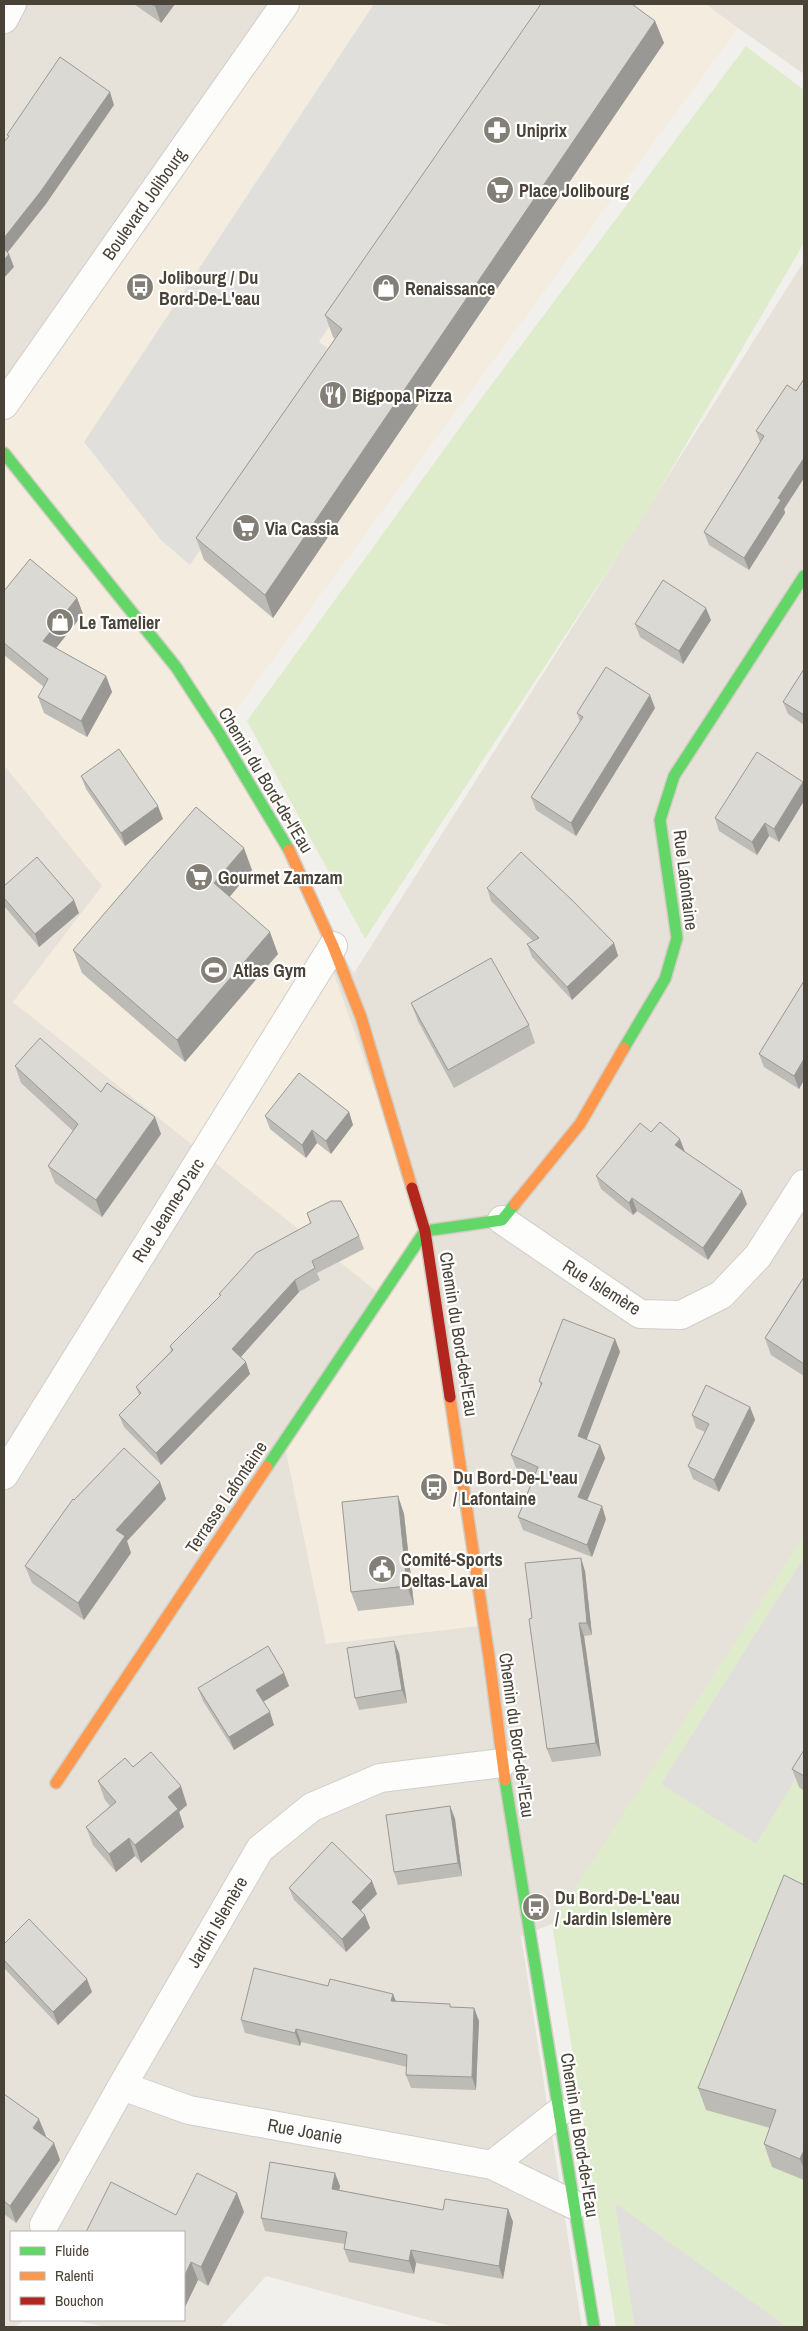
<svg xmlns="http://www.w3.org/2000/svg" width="808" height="2331" font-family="'Archivo Narrow',sans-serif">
	<rect width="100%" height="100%" fill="#f2f0ec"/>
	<path fill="#e6e2d9" d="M 4,4 L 282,4 L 4,403 Z
		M 705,4 L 804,4 L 804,74 L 738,28 Z
		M 804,261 L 804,1550 L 552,1924 L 521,1936 L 582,2327 L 454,2327 L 266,2276 L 221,2327 L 106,2327 L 72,2320 L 184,2320 L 184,2232 L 11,2232 L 11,2320 L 25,2320 L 15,2327 L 4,2327 L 4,430 L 354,973 Z"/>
	<path fill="#f4ecdf" d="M 282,4 L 705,4 L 738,28 L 219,733 L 293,858 L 425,1231 L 479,1626 L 326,1644 L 284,1442 L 376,1291 L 13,1002 L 102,886 L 4,765 L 4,405 Z"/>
	<path fill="#dfeccc" d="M 746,46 L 804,90 L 804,243 L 644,516 L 365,939 L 247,721 L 477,404 Z
		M 804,1536 L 804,2327 L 616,2327 L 552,1924 Z"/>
	<path fill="#e1dfdc" d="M 374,4 L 543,4 L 319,342 L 335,353 L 190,565 L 161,540 L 84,442 Z
		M 804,1557 L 804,1765 L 756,1844 L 661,1784 Z
		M 615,2203 L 787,2327 L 635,2327 Z"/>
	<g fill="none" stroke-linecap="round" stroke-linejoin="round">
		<g stroke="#d0ceca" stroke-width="30">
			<path id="street" d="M 4,19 L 12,4
				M 4,405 L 285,4
				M 502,1220 L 640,1314 L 681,1315 L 721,1295 L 758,1256 L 804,1184
				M 4,1475 L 333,946
				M 122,2086 L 189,2110 L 492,2165 L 574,2205
				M 492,2165 L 558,2113
				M 44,2225 L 122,2086 L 260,1849 L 312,1807 L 380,1778 L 502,1763"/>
		</g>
		<g stroke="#d2cdc3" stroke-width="14">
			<path id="fast" d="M 4,453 L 176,667 L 219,733 L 289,850
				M 624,1048 L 665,979 L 677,938 L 660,820 L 674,776 L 804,576
				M 267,1467 L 425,1231 L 502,1220 L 515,1204
				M 505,1780 L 594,2327"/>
		</g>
		<g stroke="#d2cdc3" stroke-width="14">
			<path id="slow" d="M 289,850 L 333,946 L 361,1017 L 412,1188
				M 515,1204 L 580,1124 L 624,1048
				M 450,1397 L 489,1657 L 505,1780
				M 56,1783 L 267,1467"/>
		</g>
		<g stroke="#d2cdc3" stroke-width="14">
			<path id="jam" d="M 412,1188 L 425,1231 L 450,1397"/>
		</g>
		<use href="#street" stroke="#fdfdfc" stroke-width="28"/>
		<use href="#fast" stroke="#63d668" stroke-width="11"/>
		<use href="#slow" stroke="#ff974d" stroke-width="11"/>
		<use href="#jam" stroke="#b3261e" stroke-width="11"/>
	</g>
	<path fill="#bcbbb6" d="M 134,4 L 175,4 L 161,23 Z
		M 655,21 L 664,43 L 273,618 L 204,560 L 196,538 L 335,339 L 333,337 L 325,315 Z
		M 804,379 L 804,478 L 784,509 L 785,513 L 749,570 L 709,545 L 704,532 L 760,442 L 756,431 L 796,391 Z
		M 4,591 L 77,598 L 83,614 L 56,648 L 106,676 L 112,692 L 87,737 L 44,713 L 38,697 L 44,687 L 4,655 Z
		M 711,620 L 683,664 L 640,637 L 635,624 Z
		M 804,669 L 804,725 L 788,714 L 783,702 Z
		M 655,708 L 576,836 L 536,810 L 531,797 L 580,722 L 577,713 Z
		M 81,776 L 163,819 L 125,846 L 86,789 Z
		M 803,782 L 804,785 L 804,801 L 779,842 L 769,836 L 757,855 L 719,831 L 715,818 Z
		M 252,870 L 229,897 L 278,954 L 185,1062 L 82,973 L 73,950 Z
		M 4,886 L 79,913 L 39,947 L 4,906 Z
		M 487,888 L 614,943 L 618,956 L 572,1000 L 532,957 L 527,944 L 533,941 L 491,901 Z
		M 804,981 L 804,1080 L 799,1089 L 764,1067 L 759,1054 Z
		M 411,1003 L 529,1025 L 535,1043 L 454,1088 L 418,1021 Z
		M 15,1066 L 101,1092 L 161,1134 L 102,1217 L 55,1183 L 48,1166 L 73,1131 L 21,1083 Z
		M 349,1112 L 353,1125 L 331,1154 L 317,1143 L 306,1158 L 270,1129 L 265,1116 Z
		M 651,1132 L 684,1151 L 747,1204 L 708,1260 L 637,1211 L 633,1215 L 601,1189 L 596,1176 Z
		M 307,1213 L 359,1236 L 364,1249 L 317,1273 L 320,1280 L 299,1292 L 241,1357 L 250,1374 L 161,1465 L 124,1427 L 119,1415 L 139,1395 L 136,1387 L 171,1351 L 170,1346 L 220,1296 L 219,1294 L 310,1223 Z
		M 804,1277 L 804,1376 L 771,1355 L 765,1338 Z
		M 615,1339 L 620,1352 L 586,1439 L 600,1445 L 605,1458 L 587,1500 L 606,1519 L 592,1557 L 523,1530 L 518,1517 L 534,1476 L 516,1468 L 511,1455 L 541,1386 L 539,1381 Z
		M 750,1407 L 755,1420 L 719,1492 L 693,1479 L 688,1466 L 705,1432 L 696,1428 L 692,1415 Z
		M 160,1482 L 166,1499 L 127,1541 L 131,1553 L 84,1620 L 32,1583 L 25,1566 L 74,1500 Z
		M 398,1496 L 404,1514 L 414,1605 L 358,1611 L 351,1592 Z
		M 585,1571 L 592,1635 L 584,1636 L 601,1756 L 552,1762 L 547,1749 L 532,1618 Z
		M 399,1653 L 407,1703 L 359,1710 L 355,1698 Z
		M 284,1673 L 289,1686 L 263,1702 L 274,1725 L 234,1750 L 203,1701 L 198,1688 Z
		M 804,1750 L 804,1791 L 799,1787 L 792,1769 Z
		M 133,1767 L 187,1805 L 179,1812 L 184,1827 L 141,1863 L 135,1856 L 116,1872 L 93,1845 L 86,1827 L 110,1806 L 105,1800 L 98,1781 Z
		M 450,1806 L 455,1819 L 462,1876 L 398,1885 L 394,1872 Z
		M 804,1885 L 804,2180 L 772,2167 L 764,2144 L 770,2128 L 706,2110 L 698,2088 Z
		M 289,1888 L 377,1894 L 361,1910 L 365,1915 L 370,1928 L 346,1952 L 294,1900 Z
		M 4,1944 L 92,1992 L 58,2025 L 4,1968 Z
		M 396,2002 L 451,2007 L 474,2008 L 479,2021 L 476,2090 L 411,2088 L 406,2075 L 407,2067 L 301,2042 L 300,2046 L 245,2033 L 241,2020 Z
		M 4,2094 L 46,2136 L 45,2136 L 54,2143 L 60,2160 L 16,2223 L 4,2214 Z
		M 340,2186 L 339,2190 L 443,2210 L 508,2209 L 513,2222 L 503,2279 L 416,2263 L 414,2274 L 349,2262 L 344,2249 L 345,2244 L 265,2231 L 261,2218 Z
		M 244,2212 L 208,2286 L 198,2280 L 184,2309 L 184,2232 L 176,2215 Z"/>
	<path fill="#999894" d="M 157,4 L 175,4 L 161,23 L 155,6 Z
		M 655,21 L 664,43 L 273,618 L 265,595 Z
		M 110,92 L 114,105 L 46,204 L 4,257 L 4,238 Z
		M 9,254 L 14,267 L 4,278 L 4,260 Z
		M 804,458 L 804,478 L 784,509 L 785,513 L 749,570 L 744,558 L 778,498 Z
		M 77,598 L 83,614 L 49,657 L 43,641 Z
		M 706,608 L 711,620 L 683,664 L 679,651 Z
		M 106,676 L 112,692 L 87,737 L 81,721 Z
		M 650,695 L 655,708 L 576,836 L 571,823 Z
		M 803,782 L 804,785 L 804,801 L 779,842 L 774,829 Z
		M 158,806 L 163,819 L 125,846 L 121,833 Z
		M 765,823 L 769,836 L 757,855 L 752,842 Z
		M 244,848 L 252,870 L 222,906 L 214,883 Z
		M 74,900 L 79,913 L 39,947 L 35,934 Z
		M 270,932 L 278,954 L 185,1062 L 177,1040 Z
		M 614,943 L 618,956 L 572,1000 L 567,987 Z
		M 804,1059 L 804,1080 L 799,1089 L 794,1076 Z
		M 349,1112 L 353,1125 L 331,1154 L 326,1141 Z
		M 155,1117 L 161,1134 L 102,1217 L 96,1200 Z
		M 312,1130 L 317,1143 L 306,1158 L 302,1145 Z
		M 680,1139 L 685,1152 L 675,1145 Z
		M 742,1191 L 747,1204 L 708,1260 L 703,1248 Z
		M 632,1198 L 637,1211 L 633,1215 L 629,1203 Z
		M 295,1280 L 299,1292 L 237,1361 L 232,1349 Z
		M 615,1339 L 620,1352 L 583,1449 L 578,1436 Z
		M 246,1362 L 250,1374 L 161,1465 L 156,1453 Z
		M 750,1407 L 755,1420 L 719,1492 L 714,1480 Z
		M 600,1445 L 605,1458 L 583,1510 L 578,1497 Z
		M 160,1482 L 166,1499 L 127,1541 L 131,1553 L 84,1620 L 78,1603 L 116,1530 Z
		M 398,1496 L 404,1514 L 414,1605 L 407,1586 Z
		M 602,1506 L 606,1519 L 592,1557 L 587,1545 Z
		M 581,1558 L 585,1571 L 592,1635 L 587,1623 Z
		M 579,1623 L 584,1636 L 601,1756 L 596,1743 Z
		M 394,1641 L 399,1653 L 407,1703 L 402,1690 Z
		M 284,1673 L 289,1686 L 261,1703 L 256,1690 Z
		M 270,1712 L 274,1725 L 234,1750 L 229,1737 Z
		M 181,1786 L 187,1805 L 179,1812 L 184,1827 L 141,1863 L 135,1845 L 168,1797 Z
		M 450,1806 L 455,1819 L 462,1876 L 458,1863 Z
		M 129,1838 L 135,1856 L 116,1872 L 109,1854 Z
		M 372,1881 L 377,1894 L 357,1914 L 352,1902 Z
		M 365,1915 L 370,1928 L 346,1952 L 342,1939 Z
		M 87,1979 L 92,1992 L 58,2025 L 53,2012 Z
		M 393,1994 L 398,2006 L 391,2001 Z
		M 474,2008 L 479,2021 L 476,2090 L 472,2077 Z
		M 296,2029 L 301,2042 L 300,2046 L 295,2033 Z
		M 39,2119 L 46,2136 L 39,2145 L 33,2128 Z
		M 54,2143 L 60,2160 L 16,2223 L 10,2206 Z
		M 804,2150 L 804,2169 L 800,2159 Z
		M 335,2173 L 340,2186 L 337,2202 L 332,2189 Z
		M 237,2193 L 244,2212 L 208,2286 L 201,2267 Z
		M 508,2209 L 513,2222 L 503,2279 L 499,2266 Z
		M 411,2250 L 416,2263 L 414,2274 L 409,2261 Z
		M 191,2262 L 198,2280 L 184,2309 L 184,2277 Z"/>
	<path fill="#dbd9d4" stroke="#999894" d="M 151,4 L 157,4 L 155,6 Z
		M 541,4 L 632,4 L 655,21 L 265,595 L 196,538 L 342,329 L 325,315 Z
		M 60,57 L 110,92 L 41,191 L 4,238 L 4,142 L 9,136 L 7,135 Z
		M 4,249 L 9,254 L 4,260 Z
		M 804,379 L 804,458 L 778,498 L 781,500 L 744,558 L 704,532 L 764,436 L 756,431 L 787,385 L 796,391 Z
		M 30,559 L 77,598 L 43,641 L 106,676 L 81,721 L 38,697 L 48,679 L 4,643 L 4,591 Z
		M 663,580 L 706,608 L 679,651 L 635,624 Z
		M 606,667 L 650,695 L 571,823 L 531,797 L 583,717 L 577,713 Z
		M 804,669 L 804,715 L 783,702 Z
		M 119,749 L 158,806 L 121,833 L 81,776 Z
		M 757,752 L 803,782 L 774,829 L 765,823 L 752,842 L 715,818 Z
		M 196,807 L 244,848 L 214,883 L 270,932 L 177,1040 L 73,950 Z
		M 521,852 L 572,900 L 614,943 L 567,987 L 527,944 L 539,938 L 487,888 Z
		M 37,857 L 74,900 L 35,934 L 4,898 L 4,886 Z
		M 491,958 L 529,1025 L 448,1070 L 411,1003 Z
		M 804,981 L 804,1059 L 794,1076 L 759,1054 Z
		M 40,1038 L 101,1092 L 107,1083 L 155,1117 L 96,1200 L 48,1166 L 78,1124 L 15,1066 Z
		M 299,1073 L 349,1112 L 326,1141 L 312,1130 L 302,1145 L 265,1116 Z
		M 660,1122 L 680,1139 L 675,1145 L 742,1191 L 703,1248 L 632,1198 L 629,1203 L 596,1176 L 640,1123 L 651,1132 Z
		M 331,1201 L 341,1201 L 359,1236 L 312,1261 L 315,1268 L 295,1280 L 232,1349 L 246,1362 L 156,1453 L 119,1415 L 141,1393 L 136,1387 L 173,1350 L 170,1346 L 221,1295 L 219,1294 L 256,1253 L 311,1223 L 307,1213 Z
		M 804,1277 L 804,1364 L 765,1338 Z
		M 563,1319 L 615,1339 L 578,1436 L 600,1445 L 578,1497 L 602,1506 L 587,1545 L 518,1517 L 538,1467 L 511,1455 L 542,1383 L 539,1381 Z
		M 706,1385 L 750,1407 L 714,1480 L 688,1466 L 709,1424 L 692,1415 Z
		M 124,1448 L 160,1482 L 116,1530 L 125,1536 L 78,1603 L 25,1566 L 73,1499 L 74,1500 Z
		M 398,1496 L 407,1586 L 351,1592 L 342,1502 Z
		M 581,1558 L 587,1623 L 579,1623 L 596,1743 L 547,1749 L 529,1619 L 532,1618 L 525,1563 Z
		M 394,1641 L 402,1690 L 355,1698 L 347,1648 Z
		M 268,1646 L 284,1673 L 256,1690 L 270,1712 L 229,1737 L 198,1688 Z
		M 804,1750 L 804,1776 L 792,1769 Z
		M 151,1752 L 181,1786 L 168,1797 L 178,1809 L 135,1845 L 129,1838 L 109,1854 L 86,1827 L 116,1802 L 98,1781 L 125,1758 L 133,1767 Z
		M 450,1806 L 458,1863 L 394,1872 L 386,1815 Z
		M 332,1842 L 372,1881 L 352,1902 L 365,1915 L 342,1939 L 289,1888 Z
		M 784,1875 L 804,1885 L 804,2150 L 800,2159 L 764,2144 L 776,2110 L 698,2088 Z
		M 29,1919 L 87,1979 L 53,2012 L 4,1960 L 4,1944 Z
		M 254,1968 L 328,1986 L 330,1979 L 393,1994 L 391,2001 L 450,2004 L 450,2007 L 474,2008 L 472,2077 L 406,2075 L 407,2055 L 296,2029 L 295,2033 L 241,2020 Z
		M 4,2094 L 39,2119 L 33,2128 L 54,2143 L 10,2206 L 4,2201 Z
		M 270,2162 L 335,2173 L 332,2189 L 443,2210 L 445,2199 L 508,2209 L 499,2266 L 411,2250 L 409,2261 L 344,2249 L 347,2232 L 261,2218 Z
		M 197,2173 L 237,2193 L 201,2267 L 191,2262 L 184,2277 L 184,2232 L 86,2232 L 111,2182 L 176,2215 Z"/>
	<defs>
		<g id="pharmacy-disc" transform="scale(1.4375)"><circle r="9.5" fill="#847f76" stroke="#fff"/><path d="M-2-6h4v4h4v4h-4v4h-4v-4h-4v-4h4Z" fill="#fff"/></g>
		<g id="supermarket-disc" transform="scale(1.4375)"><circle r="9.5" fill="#847f76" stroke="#fff"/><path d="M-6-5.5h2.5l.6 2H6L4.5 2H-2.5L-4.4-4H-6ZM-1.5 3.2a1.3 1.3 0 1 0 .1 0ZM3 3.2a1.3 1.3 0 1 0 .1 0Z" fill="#fff"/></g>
		<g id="bus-disc" transform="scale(1.4375)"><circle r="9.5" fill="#847f76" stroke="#fff"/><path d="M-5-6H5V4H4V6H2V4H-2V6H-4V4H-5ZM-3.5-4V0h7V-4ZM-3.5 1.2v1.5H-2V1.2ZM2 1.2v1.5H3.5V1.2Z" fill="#fff"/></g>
		<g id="shop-disc" transform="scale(1.4375)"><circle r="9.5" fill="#847f76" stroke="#fff"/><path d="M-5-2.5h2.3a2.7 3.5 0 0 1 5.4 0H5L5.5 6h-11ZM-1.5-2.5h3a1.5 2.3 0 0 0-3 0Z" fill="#fff"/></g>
		<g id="restaurant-disc" transform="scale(1.4375)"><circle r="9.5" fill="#847f76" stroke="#fff"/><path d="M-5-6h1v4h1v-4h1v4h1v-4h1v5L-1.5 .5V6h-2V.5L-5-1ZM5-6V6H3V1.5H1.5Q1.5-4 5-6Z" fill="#fff"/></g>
		<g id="stadium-disc" transform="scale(1.4375)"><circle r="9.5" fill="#847f76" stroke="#fff"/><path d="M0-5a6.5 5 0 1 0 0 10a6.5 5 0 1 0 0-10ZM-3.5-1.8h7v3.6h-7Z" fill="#fff"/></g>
		<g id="civic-disc" transform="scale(1.4375)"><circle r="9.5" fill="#847f76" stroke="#fff"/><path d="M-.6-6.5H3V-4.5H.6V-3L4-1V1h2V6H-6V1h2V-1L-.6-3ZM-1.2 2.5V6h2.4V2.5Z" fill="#fff"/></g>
	</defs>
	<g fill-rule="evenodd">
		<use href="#pharmacy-disc" x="497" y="130"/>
		<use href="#supermarket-disc" x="500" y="190"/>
		<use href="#bus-disc" x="140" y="287"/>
		<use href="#shop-disc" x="386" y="288"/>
		<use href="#restaurant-disc" x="333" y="395"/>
		<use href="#supermarket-disc" x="246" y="528"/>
		<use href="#shop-disc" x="60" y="622"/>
		<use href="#supermarket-disc" x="199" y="877"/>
		<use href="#stadium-disc" x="214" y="970"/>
		<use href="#bus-disc" x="434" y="1487"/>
		<use href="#civic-disc" x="382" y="1569"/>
		<use href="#bus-disc" x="536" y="1907"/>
	</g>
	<g text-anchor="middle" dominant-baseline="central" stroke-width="4.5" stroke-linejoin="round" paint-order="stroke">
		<g font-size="18" font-weight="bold" fill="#494237" stroke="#fff" text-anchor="start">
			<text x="516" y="130">Uniprix</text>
			<text x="519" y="190">Place Jolibourg</text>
			<text x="159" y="277">Jolibourg / Du<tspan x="159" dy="21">Bord-De-L'eau</tspan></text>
			<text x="405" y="288">Renaissance</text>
			<text x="352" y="395">Bigpopa Pizza</text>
			<text x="265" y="528">Via Cassia</text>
			<text x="79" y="622">Le Tamelier</text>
			<text x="218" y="877">Gourmet Zamzam</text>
			<text x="233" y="970">Atlas Gym</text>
			<text x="453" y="1477">Du Bord-De-L'eau<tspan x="453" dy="21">/ Lafontaine</tspan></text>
			<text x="401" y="1559">Comité-Sports<tspan x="401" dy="21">Deltas-Laval</tspan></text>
			<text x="555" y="1897">Du Bord-De-L'eau<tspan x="555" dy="21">/ Jardin Islemère</tspan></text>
		</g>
		<g font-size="18" fill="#494237" stroke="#fff">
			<text transform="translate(144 204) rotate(-55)">Boulevard Jolibourg</text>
			<text transform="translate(266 780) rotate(59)">Chemin du Bord-de-l'Eau</text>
			<text transform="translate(686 880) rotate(83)">Rue Lafontaine</text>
			<text transform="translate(168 1210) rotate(-58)">Rue Jeanne-D'arc</text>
			<text transform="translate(602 1287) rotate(32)">Rue Islemère</text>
			<text transform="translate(459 1334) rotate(81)">Chemin du Bord-de-l'Eau</text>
			<text transform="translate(226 1497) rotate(-56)">Terrasse Lafontaine</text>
			<text transform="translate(517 1735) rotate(82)">Chemin du Bord-de-l'Eau</text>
			<text transform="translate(217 1922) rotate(-60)">Jardin Islemère</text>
			<text transform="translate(305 2131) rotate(10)">Rue Joanie</text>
			<text transform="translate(580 2135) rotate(81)">Chemin du Bord-de-l'Eau</text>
		</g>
	</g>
	<rect width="808" height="2331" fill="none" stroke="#494237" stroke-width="10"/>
	<rect x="10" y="2231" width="175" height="90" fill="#ffffff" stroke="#b6b3af"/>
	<rect x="20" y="2247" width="25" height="8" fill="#63d668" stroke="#b6b3af"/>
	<text x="55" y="2256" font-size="15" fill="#494237">Fluide</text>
	<rect x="20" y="2272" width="25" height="8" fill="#ff974d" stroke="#b6b3af"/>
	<text x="55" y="2281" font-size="15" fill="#494237">Ralenti</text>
	<rect x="20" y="2297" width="25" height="8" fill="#b3261e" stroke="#b6b3af"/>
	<text x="55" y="2306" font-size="15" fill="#494237">Bouchon</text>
</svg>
